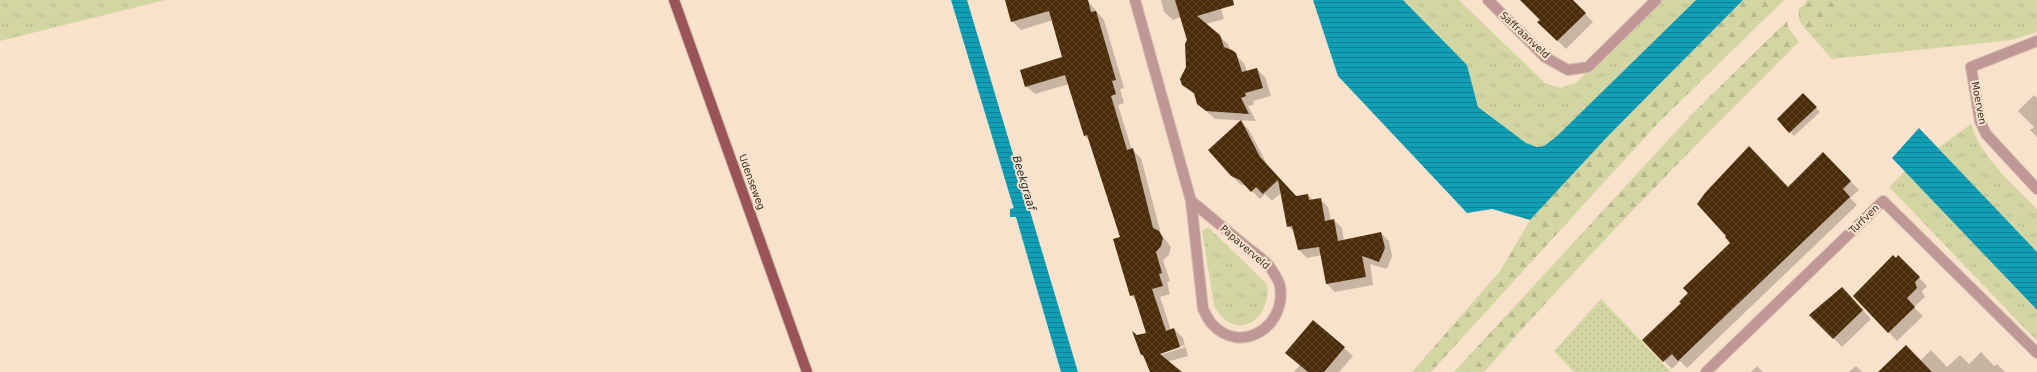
<svg xmlns="http://www.w3.org/2000/svg" width="2037" height="372" font-family="'DejaVu Sans',sans-serif">
	<defs>
		<pattern id="grass-tufts" width="24" height="20" patternUnits="userSpaceOnUse"><rect width="24" height="20" fill="#d3d6a3"/><path d="M3 7l-1-3M5 7V3M7 7l1-3M15 17l-1-3M17 17v-4M19 17l1-3" fill="none" stroke="#b6b88c"/></pattern>
		<pattern id="forest-firs" width="22" height="20" patternUnits="userSpaceOnUse"><rect width="22" height="20" fill="#d3d6a3"/><path d="M5 1l3.5 6h-7zM16 11l3.5 6h-7z" fill="#b6b88c"/></pattern>
		<pattern id="park-dots" width="8" height="8" patternUnits="userSpaceOnUse"><rect width="8" height="8" fill="#d3d6a3"/><path d="M2 2h.1M6 6h.1" fill="none" stroke="#b6b88c" stroke-width="1.8" stroke-linecap="round"/></pattern>
		<pattern id="water-rules" width="6" height="5" patternUnits="userSpaceOnUse"><rect width="6" height="5" fill="#119fb6"/><path d="M0 2.5h6" fill="none" stroke="#118294"/></pattern>
		<pattern id="building-cross-hatch" width="8" height="8" patternUnits="userSpaceOnUse"><rect width="8" height="8" fill="#4b2c08"/><path d="M0 0l8 8M0 8l8-8" fill="none" stroke="#5d4223"/></pattern>
	</defs>
	<rect width="100%" height="100%" fill="#f9e2cc"/>
	<path fill="url(#grass-tufts)" d="M 0,0 L 165,0 L 0,41 Z
		M 1403,0 L 1459,0 L 1545,83 L 1560,88 L 1576,83 L 1661,0 L 1696,0 L 1557,136 L 1544,146 L 1537,147 L 1526,143 L 1478,107 L 1467,65 Z
		M 1840,0 L 2037,0 L 2037,32 L 2012,40 L 1832,59 L 1808,32 Z
		M 1971,124 C 1982,159 2012,183 2037,209 L 2037,252 L 1938,148 Z
		M 1905,171 L 2037,310 L 2037,341 L 1889,187 Z
		M 1208,227 L 1267,284 C 1272,322 1233,344 1214,305 L 1202,231 Z"/>
	<path fill="url(#forest-firs)" d="M 1743,0 L 1784,0 L 1658,123 L 1431,372 L 1412,372 L 1501,270 L 1530,220 L 1610,134 Z
		M 1808,0 L 1840,0 L 1808,32 L 1800,22 L 1798,10 Z
		M 1787,21 L 1788,27 L 1799,42 C 1691,149 1584,258 1484,372 L 1454,372 L 1694,112 Z"/>
	<path fill="url(#park-dots)" d="M 1601,299 L 1671,372 L 1574,372 L 1554,351 Z"/>
	<path fill="url(#water-rules)" d="M 951,0 L 967,0 L 1078,372 L 1061,372 L 1016,217 L 1010,217 L 1010,209 L 1014,208 L 1013,206 Z
		M 1313,0 L 1403,0 L 1467,65 L 1478,107 L 1526,143 L 1537,147 L 1544,146 L 1557,136 L 1696,0 L 1743,0 L 1610,134 L 1530,220 L 1492,209 L 1467,213 L 1338,76 Z
		M 1919,128 L 2037,252 L 2037,310 L 1892,158 Z"/>
	<path fill="#0003" fill-rule="evenodd" d="M 1006,0 L 1087,0 L 1104,20 L 1124,88 L 1120,89 L 1124,103 L 1118,105 L 1132,150 L 1141,158 L 1161,234 L 1171,247 L 1169,255 L 1163,260 L 1170,281 L 1167,282 L 1170,294 L 1160,297 L 1171,330 L 1174,329 L 1183,338 L 1188,356 L 1153,366 L 1142,355 L 1147,334 L 1137,301 L 1131,295 L 1122,238 L 1090,141 L 1085,136 L 1069,84 L 1035,94 L 1026,86 L 1064,58 L 1053,20 L 1021,30 L 1012,21 ZM 1185,345 L 1185,347 L 1147,359 L 1147,356 Z
		M 1161,0 L 1218,0 L 1224,19 L 1206,24 L 1228,44 L 1230,50 L 1244,63 L 1247,71 L 1257,69 L 1265,77 L 1271,96 L 1253,101 L 1254,105 L 1248,106 L 1256,121 L 1215,119 L 1198,104 L 1196,96 L 1183,84 L 1187,67 L 1188,40 L 1181,17 L 1173,20 L 1164,12 Z
		M 1528,0 L 1572,0 L 1593,22 L 1566,49 L 1539,22 L 1541,20 Z
		M 1803,95 L 1820,112 L 1794,136 L 1778,119 Z
		M 2034,95 L 2037,98 L 2037,137 L 2030,130 L 2034,127 L 2018,111 Z
		M 1241,122 L 1249,130 L 1268,166 L 1297,197 L 1308,195 L 1313,200 L 1320,199 L 1328,207 L 1331,221 L 1334,220 L 1342,228 L 1344,241 L 1381,233 L 1389,241 L 1392,256 L 1387,269 L 1370,264 L 1373,285 L 1335,292 L 1327,284 L 1322,255 L 1307,258 L 1299,250 L 1295,233 L 1288,226 L 1282,192 L 1272,201 L 1265,194 L 1260,199 L 1248,187 L 1240,184 L 1232,176 Z
		M 1823,153 L 1859,190 L 1850,198 L 1857,205 L 1687,368 L 1680,361 L 1672,369 L 1644,340 L 1682,303 L 1788,188 Z
		M 1907,265 L 1927,286 L 1922,291 L 1925,297 L 1914,307 L 1923,316 L 1897,341 L 1854,296 Z
		M 1850,297 L 1871,319 L 1842,347 L 1811,315 L 1825,301 L 1827,302 Z
		M 1344,348 L 1353,356 L 1339,372 L 1294,372 L 1300,365 Z
		M 1931,350 L 1947,367 L 1960,355 L 1969,364 L 1981,352 L 1994,366 L 1997,364 L 2005,372 L 1879,372 L 1920,361 Z
		M 1757,366 L 1763,372 L 1751,372 Z
		M 1856,366 L 1862,372 L 1849,372 Z"/>
	<path fill="url(#building-cross-hatch)" d="M 1005,0 L 1088,0 L 1091,12 L 1096,11 L 1116,80 L 1112,81 L 1116,94 L 1111,96 L 1127,150 L 1133,148 L 1153,228 L 1159,231 L 1163,238 L 1161,246 L 1156,252 L 1162,273 L 1159,274 L 1163,286 L 1152,289 L 1166,331 L 1174,328 L 1180,347 L 1160,354 L 1182,372 L 1150,372 L 1143,355 L 1141,355 L 1132,331 L 1137,335 L 1146,333 L 1134,295 L 1130,296 L 1113,239 L 1120,237 L 1087,135 L 1084,136 L 1065,75 L 1025,87 L 1020,70 L 1062,57 L 1049,11 L 1011,22 Z
		M 1175,0 L 1233,0 L 1234,5 L 1197,16 L 1220,35 L 1224,47 L 1232,50 L 1236,53 L 1242,72 L 1257,68 L 1263,88 L 1245,93 L 1246,96 L 1241,98 L 1249,114 L 1206,111 L 1197,104 L 1194,93 L 1182,85 L 1180,79 L 1186,67 L 1185,44 L 1187,40 Z
		M 1520,0 L 1573,0 L 1586,13 L 1557,41 L 1537,22 L 1540,20 Z
		M 1803,93 L 1817,107 L 1789,133 L 1777,119 Z
		M 1241,120 L 1260,157 L 1296,196 L 1308,194 L 1309,200 L 1321,198 L 1325,221 L 1334,219 L 1338,241 L 1381,232 L 1385,248 L 1379,262 L 1362,256 L 1366,277 L 1326,284 L 1319,247 L 1298,250 L 1292,226 L 1287,227 L 1278,180 L 1263,194 L 1256,187 L 1251,192 L 1240,180 L 1231,176 L 1208,150 Z
		M 1749,146 L 1788,187 L 1823,152 L 1851,181 L 1843,189 L 1850,197 L 1678,361 L 1672,354 L 1663,362 L 1642,340 L 1681,303 L 1679,302 L 1688,293 L 1683,288 L 1730,243 L 1725,237 L 1726,236 L 1697,204 L 1705,193 Z
		M 1893,255 L 1896,258 L 1898,255 L 1920,277 L 1915,282 L 1917,288 L 1907,298 L 1915,307 L 1888,333 L 1853,296 Z
		M 1842,287 L 1863,310 L 1833,339 L 1809,315 Z
		M 1313,320 L 1345,347 L 1324,372 L 1308,372 L 1285,353 Z
		M 1906,345 L 1932,372 L 1878,372 Z"/>
	<g fill="none" stroke-linecap="round" stroke-linejoin="round">
		<g stroke="#d3beab" stroke-width="12">
			<path id="minor" d="M 1135,0 L 1191,201
				M 1488,0 L 1545,57 L 1568,70 L 1588,67 L 1656,0
				M 2037,41 L 1971,67 L 1980,121 L 1986,134 L 2037,189
				M 1191,201 C 1210,216 1228,232 1247,247 C 1254,253 1265,260 1270,267 C 1273,272 1279,280 1280,286 C 1287,326 1241,356 1212,324 C 1208,320 1206,314 1203,309 Z
				M 1706,372 L 1883,201 L 2037,353"/>
		</g>
		<g stroke="#d3beab" stroke-width="12">
			<path id="major" d="M 674,0 L 807,372"/>
		</g>
		<use href="#minor" stroke="#c09797" stroke-width="10"/>
		<use href="#major" stroke="#9a5356" stroke-width="10"/>
	</g>
	<g text-anchor="middle" dominant-baseline="central" stroke-width="4" stroke-linejoin="round" paint-order="stroke">
		<g font-size="10" fill="#393028" stroke="#f9e2cc">
			<text transform="translate(1525 35) rotate(43)">Saffraanveld</text>
			<text transform="translate(1979 103) rotate(79)">Moerven</text>
			<text transform="translate(752 182) rotate(70)">Udenseweg</text>
			<text transform="translate(1864 219) rotate(-44)">Turfven</text>
			<text transform="translate(1245 247) rotate(41)">Papaverveld</text>
		</g>
		<g font-size="11" font-style="italic" fill="#1b3034" stroke="#f9e2cc">
			<text transform="translate(1024 183) rotate(73)">Beekgraaf</text>
		</g>
	</g>
</svg>
